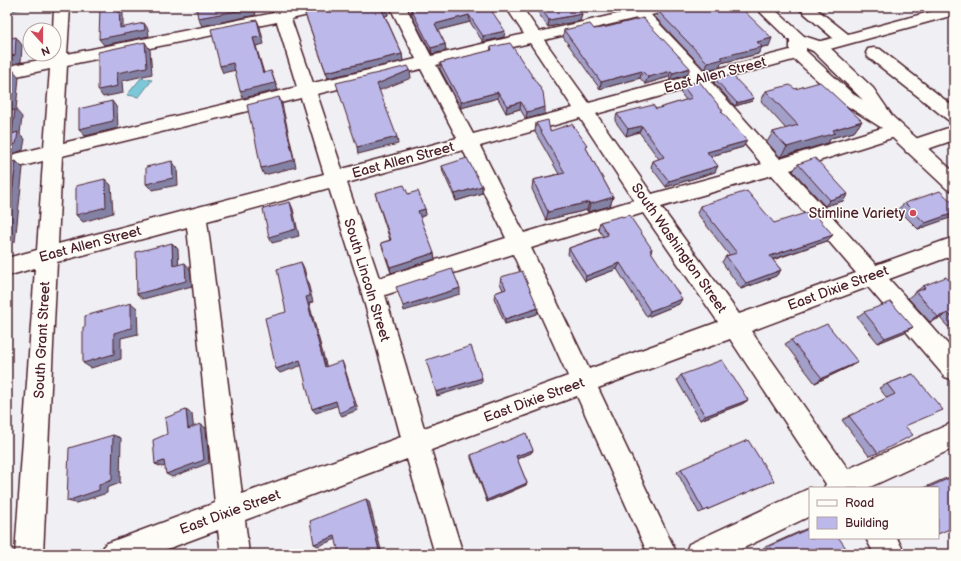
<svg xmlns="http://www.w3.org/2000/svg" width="961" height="561" font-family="'Balsamiq Sans',sans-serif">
	<rect width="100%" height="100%" fill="#f0eff4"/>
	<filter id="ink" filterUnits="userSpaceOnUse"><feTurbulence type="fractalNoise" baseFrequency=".025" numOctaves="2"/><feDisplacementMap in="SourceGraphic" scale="8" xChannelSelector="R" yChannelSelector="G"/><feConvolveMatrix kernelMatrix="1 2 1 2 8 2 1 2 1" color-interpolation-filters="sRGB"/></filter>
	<g filter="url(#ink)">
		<path fill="#7bc8d9" stroke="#678493" d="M 141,78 L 152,80 L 139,97 L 127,95 Z"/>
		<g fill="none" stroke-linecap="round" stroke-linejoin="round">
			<path fill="#678493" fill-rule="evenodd" d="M 24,7 L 33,7 L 31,8 L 7,12 L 7,10 Z"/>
			<g stroke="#4a1f2b" stroke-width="3">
				<path id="minor" d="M 54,7 L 70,7 L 67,54 L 274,13 L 272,7 L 288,7 L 289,10 L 302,7 L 333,7 L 330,10 L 291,19 L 313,83 L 416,59 L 390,7 L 406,7 L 431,56 L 524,34 L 506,7 L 522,7 L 539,32 L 630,11 L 627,7 L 674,7 L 671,10 L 651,15 L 705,72 L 798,48 L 804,49 L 806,53 L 804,57 L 711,82 L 780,159 L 895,124 L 901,125 L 904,130 L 901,135 L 790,170 L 876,265 L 954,237 L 954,255 L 889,279 L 954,351 L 954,380 L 945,377 L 868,287 L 751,331 L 848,469 L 954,422 L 954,448 L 868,488 L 824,488 L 826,484 L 730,339 L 598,388 L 677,554 L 648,554 L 577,396 L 431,450 L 463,554 L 435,554 L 407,459 L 245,520 L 249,554 L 221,554 L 218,530 L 154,554 L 101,554 L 105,544 L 215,503 L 187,227 L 57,262 L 43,554 L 15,554 L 35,268 L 7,276 L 7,258 L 37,250 L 43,161 L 7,170 L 7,156 L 44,147 L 50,69 L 7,78 L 7,66 L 51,58 L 51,54 L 54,54 L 54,30 L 53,30 ZM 637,18 L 690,76 L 589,103 L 544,40 ZM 277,22 L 297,87 L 63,143 L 67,65 ZM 530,43 L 573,108 L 473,134 L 436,65 ZM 421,69 L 457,138 L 342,169 L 317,94 ZM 697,86 L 701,93 L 762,164 L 652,194 L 596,114 ZM 301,98 L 324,174 L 58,244 L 62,156 ZM 580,118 L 634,200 L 524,233 L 480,146 ZM 463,150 L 506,238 L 379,278 L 347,183 ZM 772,175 L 856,273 L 739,314 L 661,207 ZM 329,188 L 361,290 L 401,437 L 242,494 L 207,221 ZM 643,213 L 718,322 L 589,369 L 531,248 ZM 513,254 L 568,376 L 424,428 L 385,295 Z
					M 797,7 L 814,7 L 848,34 L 948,7 L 954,7 L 954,15 L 819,52 L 813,51 L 811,47 L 813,43 L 833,38 Z
					M 874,48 L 880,49 L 954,107 L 954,122 L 948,120 L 868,57 L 866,53 L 868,49 Z
					M 954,126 L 954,140 L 913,154 L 906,152 L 904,147 L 906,142 Z
					M 810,488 L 810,516 L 731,554 L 685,554 L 689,544 Z
					M 866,538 L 897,538 L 905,554 L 874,554 Z"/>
			</g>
			<g stroke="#4a1f2b" stroke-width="3">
				<path id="major" d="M 755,7 L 772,7 L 804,36 L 825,43 L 873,88 L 893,117 L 954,172 L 954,191 L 947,189 L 882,128 L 841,102 L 792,57 L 790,53 L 790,41 ZM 806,48 L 813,51 L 863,100 L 853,94 L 806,51 Z"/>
			</g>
			<use href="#minor" fill="#fdfcf7" fill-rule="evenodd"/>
			<use href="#major" fill="#fdfcf7" fill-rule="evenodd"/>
		</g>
		<path fill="#a29fc9" stroke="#4a1f2b" d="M 489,7 L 504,37 L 483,42 L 470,22 L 438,30 L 445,44 L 446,51 L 432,54 L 412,16 L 411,9 Z
			M 534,7 L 576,7 L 582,14 L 580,21 L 548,27 Z
			M 387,8 L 388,15 L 385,16 L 402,54 L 403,61 L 328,78 L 304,11 Z
			M 658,11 L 769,46 L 762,47 L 758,54 L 721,63 L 720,67 L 705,70 L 656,18 Z
			M 594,29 L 687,75 L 670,80 L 669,77 L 645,84 L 640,78 L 600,89 L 563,37 L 564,30 Z
			M 491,47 L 545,114 L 526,119 L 520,109 L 506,113 L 498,98 L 461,108 L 440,69 L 440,63 L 490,51 Z
			M 715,79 L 752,101 L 735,106 L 714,83 Z
			M 683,86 L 722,113 L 743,147 L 711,156 L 715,172 L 666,187 L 651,167 L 653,161 L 659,159 L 639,132 L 626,136 L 615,121 L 617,114 L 656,109 L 686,100 L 680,92 Z
			M 795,89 L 862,121 L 854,132 L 831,138 L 828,143 L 780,157 L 767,142 L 773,132 L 786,129 L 761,101 L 766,91 Z
			M 536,123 L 550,131 L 587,145 L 586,148 L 613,197 L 610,206 L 588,212 L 587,210 L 546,220 L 532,189 L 533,180 L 559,174 L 535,132 Z
			M 798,164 L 848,194 L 843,201 L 825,206 L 793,171 Z
			M 442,166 L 482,186 L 482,193 L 456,201 L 443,172 Z
			M 375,193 L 408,194 L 425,209 L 426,215 L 420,217 L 435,259 L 391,273 L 381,243 L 390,240 Z
			M 905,203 L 954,204 L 954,216 L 918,229 L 898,209 Z
			M 700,206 L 774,223 L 833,235 L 827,241 L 773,260 L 781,270 L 776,276 L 741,289 L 722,262 L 726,256 L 729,255 L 697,213 Z
			M 622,217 L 652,249 L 651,252 L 679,304 L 647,317 L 617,269 L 585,281 L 568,254 L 569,248 L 603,236 L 598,229 L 600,222 Z
			M 501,277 L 537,314 L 505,324 L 494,298 L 495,293 L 503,290 L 500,283 Z
			M 923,286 L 954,286 L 954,324 L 948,327 L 940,318 L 930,322 L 908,298 Z
			M 864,312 L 913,327 L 905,332 L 878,343 L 857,317 Z
			M 791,340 L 851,366 L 815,383 L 785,344 Z
			M 913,374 L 905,426 L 878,453 L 869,456 L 842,420 L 887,398 L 879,388 L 887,384 Z
			M 681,375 L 748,400 L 742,404 L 700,420 L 677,380 Z
			M 533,450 L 531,453 L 517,459 L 527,483 L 526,485 L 487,502 L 471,458 L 471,455 Z
			M 681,469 L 774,481 L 699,513 L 677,472 Z
			M 954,476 L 938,488 L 923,488 L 944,479 Z
			M 810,527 L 810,538 L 850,554 L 767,554 L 763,548 Z"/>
		<path fill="#8482a4" stroke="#4a1f2b" d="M 119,7 L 123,7 L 123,34 L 144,23 L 148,29 L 149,36 L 104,45 L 99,39 L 120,28 Z
			M 254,7 L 256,15 L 202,26 L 198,18 Z
			M 387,8 L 388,15 L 383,17 L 382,10 Z
			M 582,14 L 580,21 L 548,27 L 549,20 Z
			M 469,15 L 470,22 L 435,31 L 435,24 Z
			M 257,20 L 260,27 L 264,44 L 256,46 L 266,80 L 263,73 L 253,38 Z
			M 505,31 L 504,37 L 483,42 L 483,36 Z
			M 16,37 L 22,45 L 21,62 L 7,66 L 7,57 Z
			M 772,38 L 769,46 L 762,47 L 758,54 L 721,63 L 720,67 L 705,70 L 708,63 L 721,57 L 757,42 Z
			M 145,42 L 150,50 L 152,74 L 122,81 L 123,93 L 103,97 L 98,90 L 117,73 Z
			M 445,44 L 446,51 L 432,54 L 431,48 Z
			M 402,54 L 403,61 L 328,78 L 326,72 Z
			M 233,63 L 236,70 L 223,73 L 220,66 Z
			M 690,68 L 687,75 L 670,80 L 673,73 Z
			M 13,70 L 19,77 L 16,110 L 22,117 L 20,134 L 25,139 L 23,150 L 7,156 L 8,111 Z
			M 410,70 L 411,78 L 378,91 L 377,84 Z
			M 271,71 L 278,90 L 243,98 L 240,91 Z
			M 642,71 L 640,78 L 600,89 L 601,82 Z
			M 671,71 L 669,77 L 645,84 L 648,77 Z
			M 498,92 L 498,98 L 461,108 L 461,102 Z
			M 279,97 L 282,104 L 296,167 L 264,175 L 261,168 Z
			M 754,98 L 752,101 L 735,106 L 737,103 Z
			M 112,101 L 117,108 L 118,128 L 85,136 L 79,129 Z
			M 521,102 L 520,109 L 506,113 L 507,106 Z
			M 545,107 L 545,114 L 526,119 L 527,112 Z
			M 862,121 L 854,132 L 831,138 L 828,143 L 780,157 L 787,147 L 833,130 Z
			M 642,126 L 639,132 L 626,136 L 628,129 Z
			M 397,137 L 398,144 L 358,154 L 357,147 Z
			M 747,141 L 743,147 L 704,158 L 707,152 Z
			M 16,161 L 23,168 L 15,242 L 7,244 L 7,232 Z
			M 172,161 L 177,168 L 178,185 L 152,190 L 146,184 Z
			M 718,166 L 715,172 L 666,187 L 669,181 Z
			M 105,179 L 111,185 L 113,213 L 83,222 L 76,215 Z
			M 482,186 L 482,193 L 456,201 L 455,194 Z
			M 848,194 L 843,201 L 825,206 L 830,200 Z
			M 613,197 L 610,206 L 588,212 L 590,204 Z
			M 290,202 L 293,209 L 299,236 L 272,243 L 269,237 Z
			M 589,202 L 587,210 L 546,220 L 548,212 Z
			M 425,209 L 426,215 L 419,217 L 418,211 Z
			M 954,213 L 954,216 L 953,217 L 918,229 L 925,223 Z
			M 833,235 L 827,241 L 765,262 L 770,256 Z
			M 172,243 L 178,249 L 179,272 L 173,266 Z
			M 434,253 L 435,259 L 391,273 L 390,267 Z
			M 301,262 L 304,268 L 313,302 L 309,303 L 328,372 L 325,367 L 306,297 Z
			M 185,263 L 190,269 L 192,286 L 143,299 L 137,294 Z
			M 620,263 L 617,269 L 585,281 L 586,276 Z
			M 781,270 L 776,276 L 741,289 L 746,283 Z
			M 460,288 L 460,294 L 404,311 L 403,306 Z
			M 682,299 L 679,304 L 647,317 L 650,311 Z
			M 131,303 L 137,308 L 138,334 L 121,338 L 121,359 L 91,368 L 83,363 L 114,333 Z
			M 538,308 L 537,314 L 505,324 L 505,319 Z
			M 948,313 L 940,318 L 930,322 L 938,317 Z
			M 913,327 L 905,332 L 878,343 L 885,338 Z
			M 300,360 L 303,365 L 280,373 L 276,369 Z
			M 342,361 L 344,366 L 358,410 L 342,416 L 339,413 Z
			M 858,362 L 851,366 L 815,383 L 822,378 Z
			M 482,378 L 482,382 L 437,396 L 436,392 Z
			M 748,400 L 742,404 L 700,420 L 705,416 Z
			M 336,401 L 339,405 L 316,413 L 312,409 Z
			M 186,410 L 192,414 L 194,432 L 188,429 Z
			M 200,424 L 206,428 L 209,463 L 172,477 L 166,474 Z
			M 113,435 L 121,438 L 120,483 L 107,488 L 107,493 L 76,503 L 67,501 Z
			M 533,450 L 531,453 L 516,459 L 516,456 Z
			M 164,461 L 171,464 L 162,467 L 155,464 Z
			M 527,483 L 526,485 L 487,502 L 487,500 Z
			M 366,499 L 369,501 L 382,554 L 380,554 Z
			M 335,536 L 339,538 L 318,546 L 314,544 Z"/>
		<path fill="#bcb9ea" stroke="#4a1f2b" d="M 100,7 L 119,7 L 120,28 L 144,23 L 145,30 L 99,39 Z
			M 196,7 L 254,7 L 254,8 L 198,18 Z
			M 320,7 L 386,7 L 387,8 L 382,10 L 402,54 L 326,72 L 304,11 Z
			M 437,7 L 489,7 L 505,31 L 483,36 L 469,15 L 435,24 L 445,44 L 431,48 L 411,9 Z
			M 540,7 L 576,7 L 582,14 L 549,20 Z
			M 676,7 L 740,7 L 772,38 L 757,42 L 762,47 L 721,57 L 723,59 L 708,63 L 658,11 Z
			M 643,18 L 690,68 L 673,73 L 671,71 L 648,77 L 642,71 L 601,82 L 564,30 L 590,24 L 594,29 L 607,27 Z
			M 257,20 L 261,37 L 253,38 L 263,73 L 271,71 L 275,83 L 240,91 L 233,63 L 220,66 L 211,29 Z
			M 16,37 L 15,55 L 7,57 L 7,39 Z
			M 145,42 L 147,67 L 117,73 L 118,86 L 98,90 L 98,52 Z
			M 510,43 L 543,92 L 545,107 L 527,112 L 521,102 L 507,106 L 498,92 L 461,102 L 440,63 L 492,50 L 491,47 Z
			M 408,66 L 410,70 L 377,84 L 397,137 L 357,147 L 336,83 Z
			M 13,70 L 8,111 L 15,110 L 12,134 L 18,132 L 16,144 L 7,146 L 7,71 Z
			M 732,75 L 754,98 L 737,103 L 715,79 Z
			M 699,81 L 723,111 L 721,111 L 747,141 L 707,152 L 718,166 L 669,181 L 653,161 L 664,157 L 642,126 L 628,129 L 617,114 L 653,105 L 656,109 L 692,98 L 683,86 Z
			M 820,82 L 862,121 L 833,130 L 835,133 L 787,147 L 773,132 L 798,125 L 766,91 L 790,85 L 795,89 Z
			M 279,97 L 294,160 L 261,168 L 253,128 L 252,128 L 247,105 Z
			M 112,101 L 113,121 L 79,129 L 79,109 Z
			M 548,120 L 550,131 L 572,124 L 587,145 L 585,146 L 613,197 L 590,204 L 589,202 L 548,212 L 533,180 L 565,173 L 536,123 Z
			M 467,158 L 482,186 L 455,194 L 442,166 Z
			M 815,158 L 848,194 L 830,200 L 798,164 Z
			M 16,161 L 7,232 L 7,163 Z
			M 172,161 L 173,178 L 146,184 L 146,167 Z
			M 105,179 L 106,207 L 76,215 L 76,186 Z
			M 404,185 L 408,194 L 418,191 L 425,209 L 418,211 L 434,253 L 390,267 L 381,243 L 391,240 L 375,193 Z
			M 747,191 L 774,223 L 812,211 L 833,235 L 770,256 L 781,270 L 746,283 L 726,256 L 737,253 L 700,206 Z
			M 940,191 L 954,204 L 954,213 L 925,223 L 905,203 Z
			M 290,202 L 296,229 L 269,237 L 263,209 Z
			M 629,215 L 652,249 L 650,250 L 682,299 L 650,311 L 620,263 L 586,276 L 569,248 L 608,235 L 600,222 L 622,216 L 622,217 Z
			M 172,243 L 173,266 L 185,263 L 186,281 L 137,294 L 136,252 Z
			M 301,262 L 310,296 L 306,297 L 325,367 L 342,361 L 355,406 L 339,413 L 336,401 L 312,409 L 300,360 L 276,369 L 265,318 L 286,312 L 277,269 Z
			M 452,269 L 460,288 L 403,306 L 396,287 Z
			M 522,271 L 538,308 L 505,319 L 495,293 L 506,289 L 501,277 Z
			M 946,277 L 954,286 L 954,319 L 948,313 L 938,317 L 916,292 L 925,288 L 923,286 Z
			M 891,302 L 913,327 L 885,338 L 864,312 Z
			M 131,303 L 131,328 L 114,333 L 114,354 L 83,363 L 83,327 L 85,327 L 85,316 Z
			M 827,324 L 858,362 L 822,378 L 791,340 Z
			M 471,346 L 482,378 L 436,392 L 426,360 Z
			M 722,360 L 748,400 L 705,416 L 681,375 Z
			M 913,374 L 943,410 L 905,426 L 913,435 L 878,453 L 849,416 L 895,394 L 887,384 Z
			M 186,410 L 188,429 L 200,424 L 204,460 L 166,474 L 164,461 L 155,464 L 153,440 L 167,434 L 165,418 Z
			M 526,433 L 533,450 L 516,456 L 527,483 L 487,500 L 471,455 Z
			M 113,435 L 112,480 L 99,485 L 99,490 L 67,501 L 69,448 Z
			M 748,440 L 774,481 L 704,511 L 681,469 Z
			M 954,476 L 954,527 L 938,534 L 938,488 L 927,488 Z
			M 366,499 L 380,554 L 339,554 L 335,536 L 314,544 L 310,521 Z
			M 810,528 L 810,538 L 839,538 L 850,554 L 774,554 L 770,546 Z"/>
	</g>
	<circle fill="#d1495b" stroke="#fdfcf7" stroke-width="1.5" cx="913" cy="213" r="4"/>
	<g text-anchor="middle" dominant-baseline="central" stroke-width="3" stroke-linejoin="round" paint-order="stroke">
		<g font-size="14" fill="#4a1f2b" stroke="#fdfcf7">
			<text transform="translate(715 75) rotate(-15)">East Allen Street</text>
			<text transform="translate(403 160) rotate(-15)">East Allen Street</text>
			<text transform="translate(90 244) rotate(-15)">East Allen Street</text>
			<text transform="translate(679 248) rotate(55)">South Washington Street</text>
			<text transform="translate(367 280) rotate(73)">South Lincoln Street</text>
			<text transform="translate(838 288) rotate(-20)">East Dixie Street</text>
			<text transform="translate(42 340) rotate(-87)">South Grant Street</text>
			<text transform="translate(534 400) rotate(-20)">East Dixie Street</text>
			<text transform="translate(230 512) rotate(-20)">East Dixie Street</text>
		</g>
		<g font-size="14" fill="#4a1f2b" stroke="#fdfcf7" text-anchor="end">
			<text x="905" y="213">Stimline Variety</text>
		</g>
	</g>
	<rect width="961" height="561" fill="none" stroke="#fdfcf7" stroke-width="24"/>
	<rect x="12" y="12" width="937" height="537" fill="none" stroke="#4a1f2b" stroke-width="1.5" filter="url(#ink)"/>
	<rect x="809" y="487" width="130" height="52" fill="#fdfcf7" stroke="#b5a4a5"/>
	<rect x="817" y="500" width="20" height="6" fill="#fdfcf7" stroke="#b5a4a5"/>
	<text x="845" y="507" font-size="12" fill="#4a1f2b">Road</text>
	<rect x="817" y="517" width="20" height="12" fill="#bcb9ea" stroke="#b5a4a5"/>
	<text x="845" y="527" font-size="12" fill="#4a1f2b">Building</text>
	<g transform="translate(42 42) rotate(159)"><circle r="19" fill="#fdfcf7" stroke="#b5a4a5"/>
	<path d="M0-3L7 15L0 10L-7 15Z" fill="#d1495b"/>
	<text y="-6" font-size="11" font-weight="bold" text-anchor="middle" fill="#4a1f2b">N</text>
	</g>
</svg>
